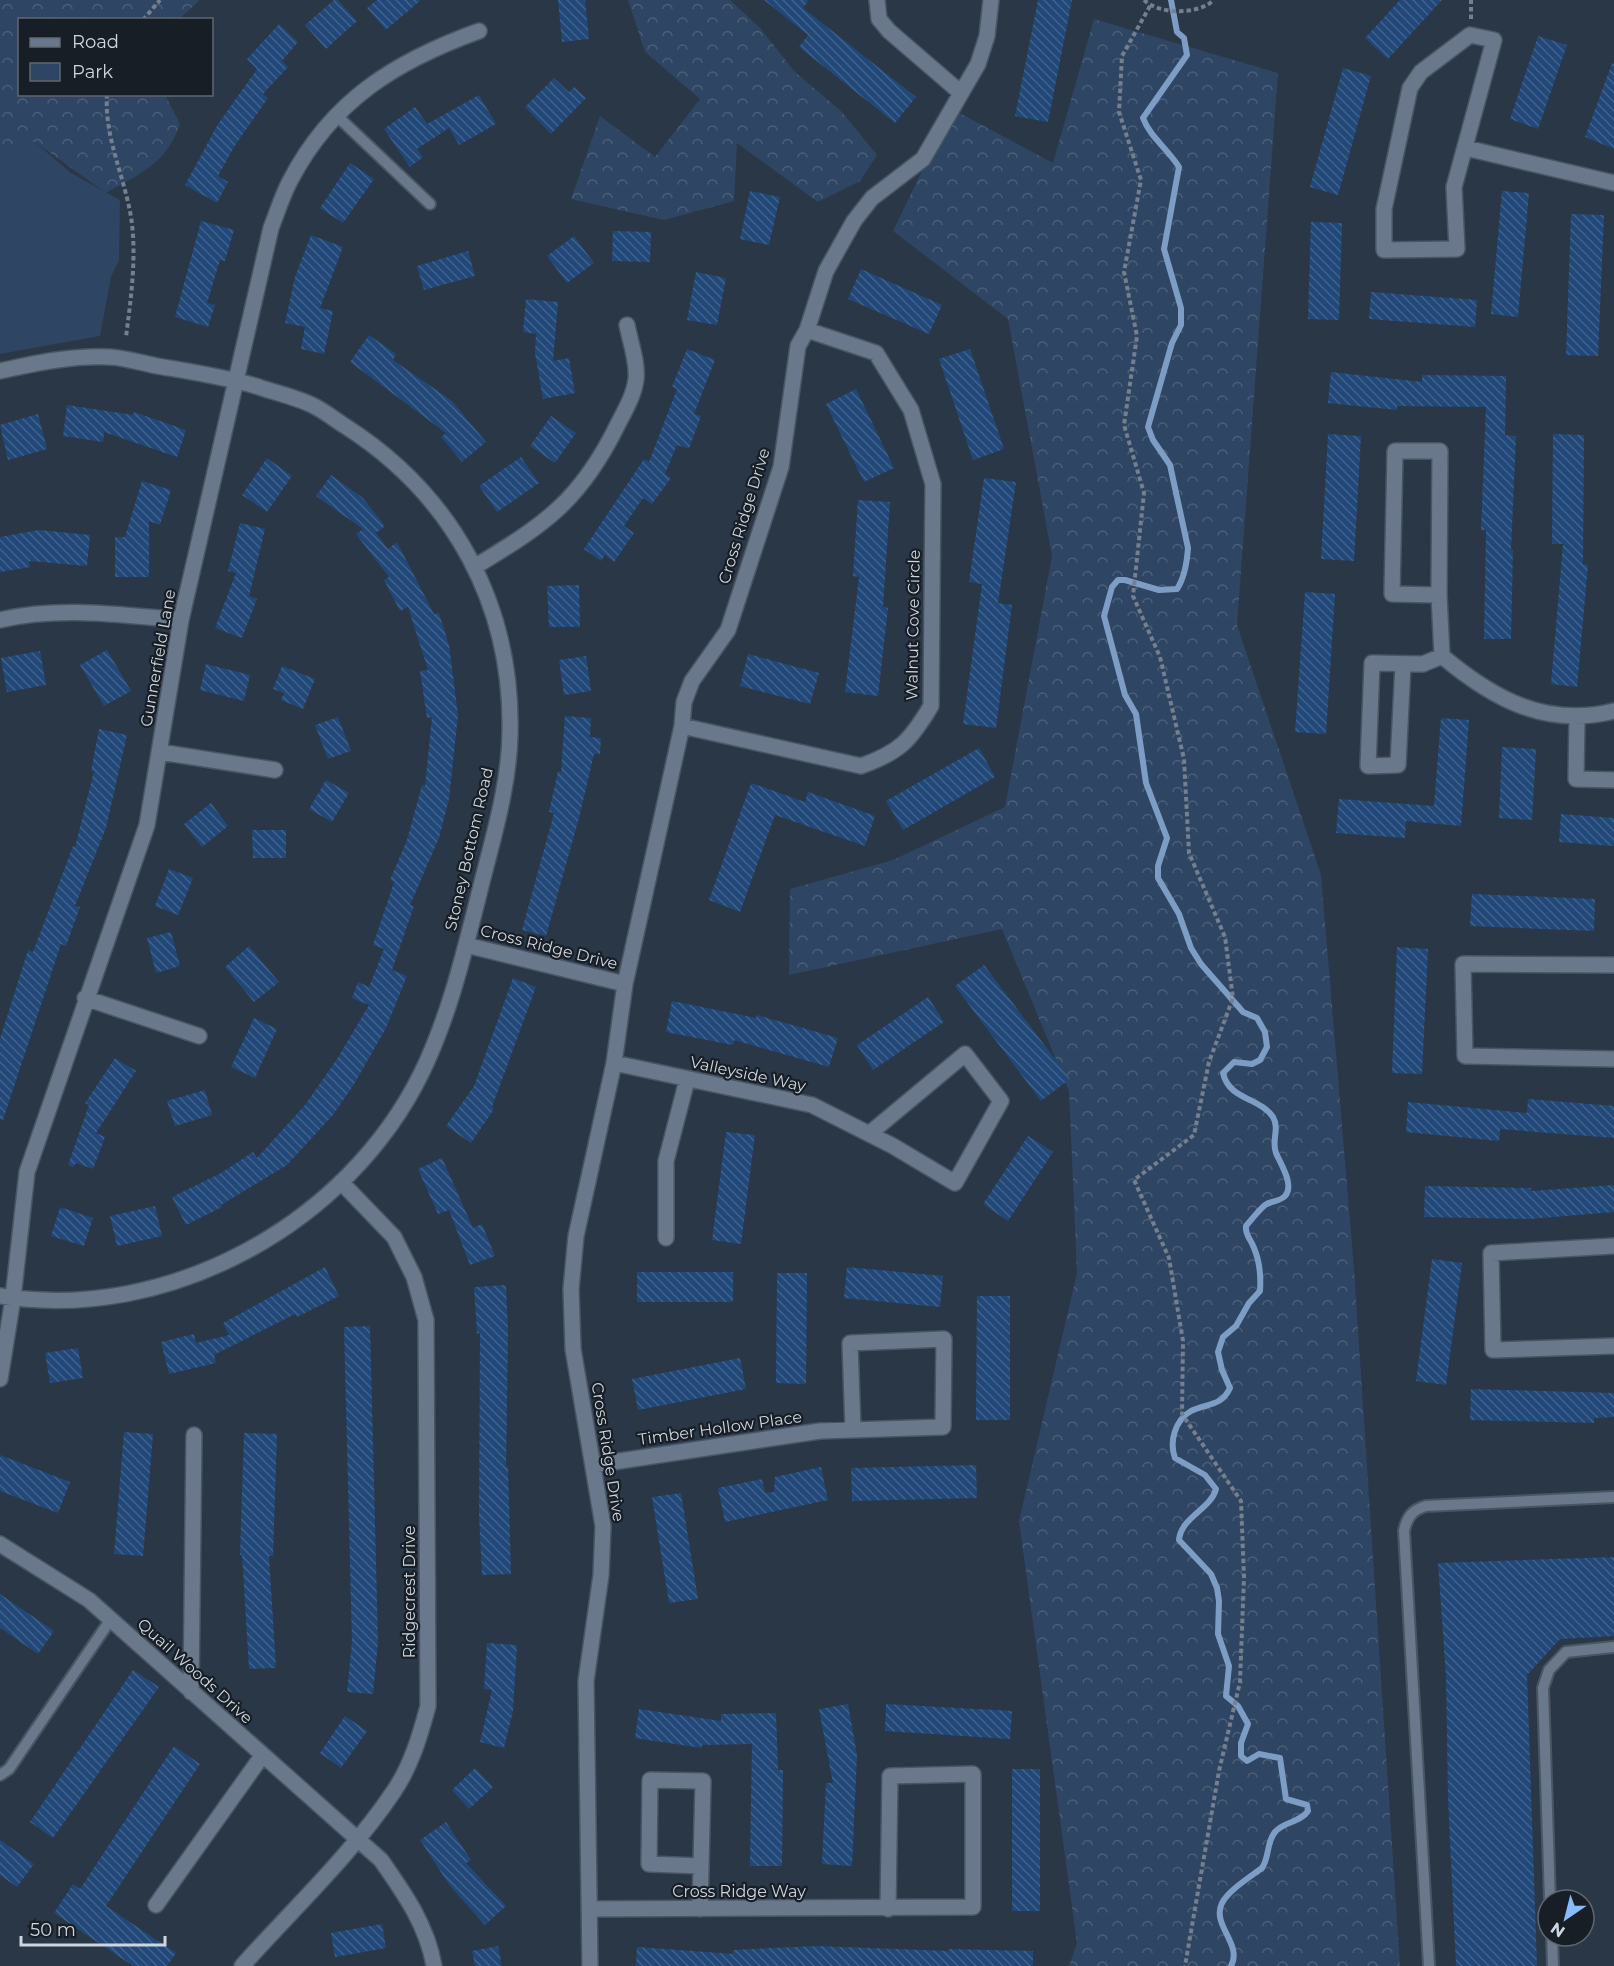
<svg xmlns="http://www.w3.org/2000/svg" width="1614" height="1966" font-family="Montserrat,sans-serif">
	<defs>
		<pattern id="forest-crowns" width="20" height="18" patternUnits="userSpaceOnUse" patternTransform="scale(1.5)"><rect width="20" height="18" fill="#2e4563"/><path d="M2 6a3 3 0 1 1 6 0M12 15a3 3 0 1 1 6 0" fill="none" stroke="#4b5f79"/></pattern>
		<pattern id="building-back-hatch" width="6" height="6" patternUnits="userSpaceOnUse" patternTransform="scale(1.5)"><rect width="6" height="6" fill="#214878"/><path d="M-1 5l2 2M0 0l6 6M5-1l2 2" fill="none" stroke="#40628b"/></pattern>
	</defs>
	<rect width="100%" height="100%" fill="#2a3747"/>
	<path fill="url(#forest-crowns)" d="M 0,0 L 200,0 L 179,19 L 20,20 L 20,94 L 165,95 L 180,124 C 166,164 141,173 106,193 L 35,142 L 0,153 Z
		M 628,0 L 730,0 L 760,28 L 794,71 L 841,111 L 877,155 L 860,181 L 818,202 L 737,143 L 734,201 L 664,220 L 571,199 L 600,116 L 655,157 L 700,99 L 645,52 Z
		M 1094,19 L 1278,73 L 1237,625 L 1321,875 L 1354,1269 L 1400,1966 L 1069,1966 L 1077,1943 L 1019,1521 L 1077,1273 L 1069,1091 L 1002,929 L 789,975 L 790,889 L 893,860 L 1005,807 L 1052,556 L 1008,319 L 893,231 L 952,109 L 1053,163 Z"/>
	<path fill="#2e4563" d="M 35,142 L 71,173 L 120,200 L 119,260 L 111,277 L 100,336 L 0,354 L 0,151 Z"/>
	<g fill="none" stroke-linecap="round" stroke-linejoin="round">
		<path stroke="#7e9dc5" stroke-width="6" d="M 1171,0 L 1177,32 L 1184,38 L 1187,55 L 1143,118 C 1150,137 1168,149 1179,167 L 1164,249 L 1181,308 L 1181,325 L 1172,343 L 1148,427 L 1153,440 L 1170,465 L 1188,548 C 1187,562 1185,577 1177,589 L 1159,590 L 1125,580 L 1118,580 L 1112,587 L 1104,616 L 1125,695 L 1136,714 L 1146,783 L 1167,838 L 1158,866 L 1158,878 L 1179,914 L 1191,948 L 1201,964 L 1243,1012 L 1257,1018 L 1265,1032 L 1267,1047 L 1260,1060 L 1252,1064 L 1234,1062 L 1223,1073 C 1229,1100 1259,1097 1273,1117 C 1280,1129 1271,1141 1276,1153 C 1280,1163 1295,1185 1285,1196 C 1281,1201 1271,1201 1265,1205 C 1258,1211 1252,1219 1246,1226 C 1245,1236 1251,1239 1254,1248 C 1260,1262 1261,1276 1260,1291 L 1249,1303 L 1236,1326 L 1223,1337 L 1218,1352 L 1222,1370 L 1230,1388 C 1221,1407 1207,1403 1191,1411 C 1175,1420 1169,1442 1175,1458 L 1205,1475 L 1216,1489 C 1211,1509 1181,1517 1179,1540 L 1211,1574 L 1217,1588 L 1219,1601 L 1218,1634 L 1229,1666 L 1226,1696 L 1238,1706 L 1248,1724 L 1241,1743 L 1241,1756 L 1247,1761 L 1259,1754 L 1280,1758 L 1286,1799 L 1307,1805 L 1308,1811 C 1300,1823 1284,1821 1275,1832 C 1266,1843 1270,1856 1262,1868 C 1250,1877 1229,1890 1222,1903 C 1211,1925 1243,1944 1231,1966"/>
	</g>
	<path fill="url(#building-back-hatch)" d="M 334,0 L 338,0 L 357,21 L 326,49 L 305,25 Z
		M 377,0 L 421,0 L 386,30 L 367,8 Z
		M 558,0 L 585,0 L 589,39 L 562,42 Z
		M 764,0 L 809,0 L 803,8 L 916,97 L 895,123 L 799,47 L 808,35 Z
		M 1038,0 L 1072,0 L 1048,122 L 1015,116 Z
		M 1400,0 L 1442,0 L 1388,59 L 1365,38 Z
		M 279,24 L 298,42 L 282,61 L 288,67 L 263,94 L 268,98 L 234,147 L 218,176 L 228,182 L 217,203 L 185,185 L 218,124 L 257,69 L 247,59 Z
		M 1538,36 L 1567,45 L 1538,129 L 1510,119 Z
		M 1612,63 L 1614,64 L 1614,149 L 1585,137 Z
		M 1343,68 L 1371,76 L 1338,195 L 1310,187 Z
		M 554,78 L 569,92 L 574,87 L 586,98 L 551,134 L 525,107 Z
		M 479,95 L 496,124 L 459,145 L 449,128 L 417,149 L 423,157 L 410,167 L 384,129 L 415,107 L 427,124 Z
		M 350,163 L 374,179 L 343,223 L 320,208 Z
		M 750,191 L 780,197 L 769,245 L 740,239 Z
		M 1502,191 L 1529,193 L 1518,317 L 1491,314 Z
		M 1571,214 L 1604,215 L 1598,356 L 1566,355 Z
		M 201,221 L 234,230 L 225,261 L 220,260 L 207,303 L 215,305 L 208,327 L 175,317 Z
		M 1311,222 L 1342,223 L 1339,320 L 1308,319 Z
		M 613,231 L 651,232 L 650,262 L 612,261 Z
		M 311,235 L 343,247 L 320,308 L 333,311 L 324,354 L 301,349 L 305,327 L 285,323 L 295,277 Z
		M 574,236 L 594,263 L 567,283 L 547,256 Z
		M 468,251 L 475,276 L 424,290 L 417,266 Z
		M 861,269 L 942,305 L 929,334 L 848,299 Z
		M 696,272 L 726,278 L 717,325 L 687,320 Z
		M 1371,292 L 1477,300 L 1475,327 L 1369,319 Z
		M 526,299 L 558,302 L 553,361 L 569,358 L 575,393 L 543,399 L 535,353 L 536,334 L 523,332 Z
		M 369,335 L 396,354 L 393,360 L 452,401 L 486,442 L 462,462 L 441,437 L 446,433 L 350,362 Z
		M 687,349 L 715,360 L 694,414 L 701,416 L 689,449 L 677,445 L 665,474 L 671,478 L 652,504 L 643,498 L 624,526 L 634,533 L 614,562 L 605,555 L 601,561 L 584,549 L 644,459 L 649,462 L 677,389 L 672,387 Z
		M 970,349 L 1004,449 L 973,460 L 939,359 Z
		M 1331,372 L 1422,382 L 1422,375 L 1506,376 L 1505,435 L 1516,436 L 1511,550 L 1513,550 L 1511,639 L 1484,639 L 1486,530 L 1481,530 L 1486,407 L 1397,406 L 1397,410 L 1328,403 Z
		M 856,389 L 894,468 L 864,482 L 826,404 Z
		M 67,405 L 133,415 L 134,412 L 186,430 L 177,457 L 104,432 L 103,442 L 63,436 Z
		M 38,414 L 47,449 L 8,460 L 0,425 Z
		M 551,416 L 576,433 L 555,463 L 530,446 Z
		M 1328,434 L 1361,436 L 1354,561 L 1321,559 Z
		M 1553,434 L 1584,435 L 1583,564 L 1588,565 L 1577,687 L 1551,684 L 1563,544 L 1552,544 Z
		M 521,457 L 539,483 L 497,512 L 479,486 Z
		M 267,458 L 292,476 L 267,512 L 242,495 Z
		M 331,475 L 363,498 L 385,526 L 376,533 L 388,549 L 397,542 L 434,614 L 439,613 L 449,645 L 458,715 L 449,799 L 439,838 L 410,905 L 414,906 L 392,970 L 407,976 L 386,1028 L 353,1086 L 333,1115 L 287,1165 L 221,1205 L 222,1207 L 186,1225 L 172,1197 L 221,1173 L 253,1152 L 257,1158 L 305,1105 L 337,1059 L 369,1005 L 352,998 L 358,982 L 369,987 L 384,949 L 373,945 L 394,882 L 390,880 L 407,840 L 422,785 L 425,786 L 432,717 L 427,718 L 420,671 L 428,670 L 408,607 L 400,611 L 384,580 L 389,577 L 356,534 L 363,529 L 316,496 Z
		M 984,478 L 1016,482 L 998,603 L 1012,605 L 996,728 L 963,724 L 982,584 L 969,582 Z
		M 142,481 L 171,490 L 160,525 L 149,521 L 149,577 L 115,577 L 115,537 L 125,537 Z
		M 858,500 L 890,502 L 883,607 L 888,608 L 878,696 L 845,692 L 859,577 L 853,576 Z
		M 240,523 L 265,529 L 249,596 L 257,599 L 242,638 L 215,628 L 236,573 L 228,571 Z
		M 39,530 L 90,535 L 87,566 L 29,561 L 30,567 L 0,572 L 0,537 Z
		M 579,585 L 580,627 L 549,627 L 547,586 Z
		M 1305,592 L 1335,594 L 1326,734 L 1295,732 Z
		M 107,650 L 131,691 L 104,706 L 80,665 Z
		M 40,651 L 46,685 L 7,692 L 1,658 Z
		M 748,654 L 819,673 L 810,704 L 740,686 Z
		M 586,656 L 591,691 L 564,695 L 559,660 Z
		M 206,664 L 250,675 L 244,701 L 200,690 Z
		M 282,666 L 315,679 L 303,709 L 281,700 L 284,693 L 273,689 Z
		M 565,716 L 591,718 L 590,737 L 601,738 L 600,754 L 594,754 L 579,818 L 546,936 L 522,930 L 554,813 L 549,812 L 558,771 L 561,772 Z
		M 338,717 L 351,751 L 328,759 L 315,725 Z
		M 1441,718 L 1469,720 L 1461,826 L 1406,821 L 1405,838 L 1336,833 L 1339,799 L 1434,806 Z
		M 99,729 L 127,735 L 106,828 L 75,906 L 80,907 L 66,946 L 61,944 L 3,1120 L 0,1119 L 0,1039 L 28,950 L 33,952 L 73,846 L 75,847 L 94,771 L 91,771 Z
		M 1502,747 L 1536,749 L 1532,820 L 1499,818 Z
		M 979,748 L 995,777 L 903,830 L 886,801 Z
		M 326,780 L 349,793 L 332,822 L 309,809 Z
		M 751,783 L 805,802 L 808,792 L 875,816 L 865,846 L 775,815 L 740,912 L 709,900 Z
		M 211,803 L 228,826 L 202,847 L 184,824 Z
		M 1561,814 L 1614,818 L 1614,846 L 1559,842 Z
		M 252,830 L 286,830 L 286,858 L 253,858 Z
		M 169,869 L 193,878 L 178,915 L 155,906 Z
		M 1472,894 L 1595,899 L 1594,931 L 1470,926 Z
		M 171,932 L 180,966 L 156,973 L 147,938 Z
		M 249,946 L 279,982 L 254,1002 L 225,967 Z
		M 1397,947 L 1428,949 L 1422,1074 L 1392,1073 Z
		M 984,965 L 1070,1079 L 1041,1101 L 955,986 Z
		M 513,978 L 536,987 L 492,1107 L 494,1109 L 471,1143 L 446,1126 L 474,1086 Z
		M 928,997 L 944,1022 L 873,1070 L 857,1045 Z
		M 672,1001 L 756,1018 L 757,1015 L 838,1038 L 829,1067 L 734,1040 L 733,1045 L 666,1032 Z
		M 254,1018 L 277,1029 L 255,1078 L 231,1067 Z
		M 115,1058 L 136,1071 L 96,1133 L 105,1137 L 93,1169 L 76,1163 L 73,1167 L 68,1165 L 89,1105 L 85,1103 Z
		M 205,1090 L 212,1115 L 175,1126 L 167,1101 Z
		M 1528,1099 L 1614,1106 L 1614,1138 L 1500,1129 L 1499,1141 L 1406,1132 L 1408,1102 L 1527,1113 Z
		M 726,1132 L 755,1135 L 741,1244 L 712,1240 Z
		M 1028,1136 L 1053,1152 L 1008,1221 L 983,1204 Z
		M 442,1158 L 473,1228 L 482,1224 L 495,1256 L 470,1265 L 449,1210 L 438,1214 L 418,1169 Z
		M 1614,1185 L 1614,1212 L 1530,1219 L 1424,1217 L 1425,1186 L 1531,1188 L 1531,1191 Z
		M 155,1206 L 162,1236 L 117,1246 L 110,1216 Z
		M 60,1207 L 93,1218 L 84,1246 L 51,1236 Z
		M 1432,1259 L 1462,1263 L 1446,1385 L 1416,1381 Z
		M 325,1267 L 339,1296 L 297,1317 L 295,1314 L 214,1355 L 216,1363 L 169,1374 L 161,1342 L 194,1334 L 196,1343 L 229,1335 L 223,1323 Z
		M 847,1267 L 943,1276 L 940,1307 L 844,1298 Z
		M 637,1272 L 733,1272 L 733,1302 L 637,1302 Z
		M 777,1273 L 807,1273 L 806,1384 L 776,1383 Z
		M 506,1285 L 508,1331 L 506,1467 L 508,1467 L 511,1574 L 482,1575 L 479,1515 L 480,1333 L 477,1334 L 474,1287 Z
		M 977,1296 L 1010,1296 L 1010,1420 L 976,1420 Z
		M 370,1326 L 378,1642 L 373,1694 L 347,1692 L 352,1642 L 344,1327 Z
		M 78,1348 L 83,1378 L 50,1383 L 45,1353 Z
		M 740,1358 L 746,1389 L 638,1410 L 632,1379 Z
		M 1471,1389 L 1614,1393 L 1614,1417 L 1594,1418 L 1594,1423 L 1470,1420 Z
		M 124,1432 L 153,1434 L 143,1556 L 114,1554 Z
		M 244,1433 L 277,1434 L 273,1556 L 269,1556 L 276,1668 L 249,1669 L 242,1555 L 240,1555 Z
		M 0,1455 L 70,1482 L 58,1513 L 0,1491 Z
		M 976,1465 L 977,1498 L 852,1501 L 851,1468 Z
		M 821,1467 L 828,1500 L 725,1522 L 718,1488 L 762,1479 L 765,1493 L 774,1492 L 775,1477 Z
		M 681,1493 L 698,1599 L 669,1603 L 652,1497 Z
		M 1614,1557 L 1614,1636 L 1560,1639 L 1527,1675 L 1537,1966 L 1456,1966 L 1448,1798 L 1446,1676 L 1438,1563 Z
		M 0,1594 L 54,1631 L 38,1654 L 0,1628 Z
		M 487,1643 L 517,1645 L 513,1711 L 504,1748 L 480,1742 L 492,1690 L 484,1689 Z
		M 133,1670 L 159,1687 L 53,1838 L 30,1822 Z
		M 848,1704 L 857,1755 L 852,1866 L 822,1864 L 826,1783 L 833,1783 L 819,1709 Z
		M 886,1704 L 1012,1711 L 1010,1739 L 885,1731 Z
		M 639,1709 L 721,1721 L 721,1714 L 776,1713 L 778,1770 L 783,1770 L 782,1866 L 750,1866 L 752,1744 L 702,1745 L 702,1748 L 635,1738 Z
		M 345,1716 L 367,1731 L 341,1768 L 320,1753 Z
		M 174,1746 L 200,1764 L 106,1906 L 176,1953 L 167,1966 L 133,1966 L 54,1913 L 73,1884 L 80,1889 Z
		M 475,1768 L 493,1787 L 469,1809 L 452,1790 Z
		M 1012,1769 L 1040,1769 L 1040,1911 L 1012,1911 Z
		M 446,1822 L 471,1860 L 466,1863 L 506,1906 L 485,1925 L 450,1886 L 420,1840 Z
		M 0,1840 L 34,1864 L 17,1887 L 0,1875 Z
		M 382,1924 L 386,1948 L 335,1957 L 331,1933 Z
		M 498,1946 L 502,1966 L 475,1966 L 472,1951 Z
		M 817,1946 L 949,1951 L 949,1949 L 1033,1951 L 1033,1966 L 636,1966 L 637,1947 L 733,1954 L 733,1950 Z"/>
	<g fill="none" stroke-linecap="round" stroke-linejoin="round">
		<g stroke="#4a5563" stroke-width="14">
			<path id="service" d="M 337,116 L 430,204
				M 0,1775 L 9,1769 L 111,1619
				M 1550,1900 L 1543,1688 L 1549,1670 L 1566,1652 L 1614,1647
				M 1552,1936 L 1553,1966
				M 1429,1966 L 1404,1531 C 1407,1517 1412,1510 1426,1506 L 1614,1497"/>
		</g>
		<g stroke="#4a5563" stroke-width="18">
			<path id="minor" d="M 877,0 L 879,19 L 889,31 L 961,93
				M 1470,35 L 1494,40 L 1454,187 L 1457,249 L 1384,250 L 1384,209 L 1410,88 L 1421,72 Z
				M 1466,148 L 1614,183
				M 0,371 C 36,363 74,355 110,357 C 126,358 142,363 157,366 C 192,372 226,377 259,387 C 276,393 295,397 312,405 C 323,410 334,419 345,426 C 453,495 513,605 510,734 C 509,789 491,844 478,898 C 463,957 449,1016 422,1072 C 348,1224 168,1323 0,1296
				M 476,566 C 545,524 580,501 617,426 C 624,412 634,396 636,379 C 638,363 630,341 627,325
				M 1439,595 L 1392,594 L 1395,451 L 1440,451 L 1439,595 L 1442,656 C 1493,699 1546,728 1614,711
				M 0,620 C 60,606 120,615 181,620
				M 1403,664 L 1398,765 L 1368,766 L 1372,663 L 1423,664 L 1442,656
				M 1577,717 L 1576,779 L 1614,780
				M 682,726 L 861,766 C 900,752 910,741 931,706 L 933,484 L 911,410 L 876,353 L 807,330
				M 160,752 L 275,770
				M 466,945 L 625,984
				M 1614,965 L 1463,964 L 1465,1056 L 1614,1059
				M 85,998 L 199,1036
				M 614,1063 L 812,1105 L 893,1146 L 955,1183 L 1001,1101 L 965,1054 L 869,1134
				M 666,1238 L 666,1161 L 687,1080
				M 1614,1246 L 1491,1253 L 1493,1350 L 1614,1346
				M 0,1379 L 13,1298 L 27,1172 L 147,825 L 181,620 L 271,228 C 277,213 282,196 290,181 C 332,100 396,61 479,31
				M 593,1465 L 820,1431 L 943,1427 L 944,1339 L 850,1343 L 853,1430
				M 0,1544 L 89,1600 L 381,1860 C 404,1893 427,1925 434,1966
				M 191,1692 L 194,1435
				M 156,1905 L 262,1756
				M 590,1909 L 973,1907 L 973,1774 L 890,1776 L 888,1909
				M 700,1909 L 703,1781 L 650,1780 L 649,1864 L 701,1866
				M 242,1966 C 292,1910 352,1854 394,1791 C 411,1766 420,1736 428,1706 L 426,1320 L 414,1277 L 394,1237 L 341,1182
				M 590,1966 L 586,1681 L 601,1575 L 603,1526 L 573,1349 L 571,1289 L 576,1236 L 614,1063 L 625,984 L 682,726 L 684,702 L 692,681 L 728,630 L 781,467 L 798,346 L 807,330 L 826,271 L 854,221 L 872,198 L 923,159 L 978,64 L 987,36 L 991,0"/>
		</g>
		<path stroke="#757f8d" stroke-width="4" stroke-dasharray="4.5 3" stroke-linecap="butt" d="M 1144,0 C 1160,15 1198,15 1214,0
			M 1150,6 L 1122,56 L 1119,112 L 1141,180 L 1124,272 L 1137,336 L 1124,425 L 1144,493 L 1133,596 L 1160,657 L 1184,759 L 1189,853 L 1225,937 L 1233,998 L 1209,1062 L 1194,1135 L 1134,1180 L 1169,1258 L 1183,1341 L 1182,1414 L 1241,1501 L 1244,1577 L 1240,1682 L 1219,1771 L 1185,1966
			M 1471,19 L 1471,0
			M 143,20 L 160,0
			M 107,94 C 104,137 124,175 131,217 C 137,256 131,298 126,337"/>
		<use href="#service" stroke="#69788b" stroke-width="10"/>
		<use href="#minor" stroke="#69788b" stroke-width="15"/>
	</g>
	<g text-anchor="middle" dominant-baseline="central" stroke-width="4.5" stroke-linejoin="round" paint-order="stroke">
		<g font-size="16" fill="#cdd5e0" stroke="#181e25">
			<text transform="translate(744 516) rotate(-73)">Cross Ridge Drive</text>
			<text transform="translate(913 625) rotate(-89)">Walnut Cove Circle</text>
			<text transform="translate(158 658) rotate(-80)">Gunnerfield Lane</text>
			<text transform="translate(469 849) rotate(-77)">Stoney Bottom Road</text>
			<text transform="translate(549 947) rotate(14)">Cross Ridge Drive</text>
			<text transform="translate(748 1074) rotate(12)">Valleyside Way</text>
			<text transform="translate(720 1428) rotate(-8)">Timber Hollow Place</text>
			<text transform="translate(608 1452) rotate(81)">Cross Ridge Drive</text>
			<text transform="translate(409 1592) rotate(-90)">Ridgecrest Drive</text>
			<text transform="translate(195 1671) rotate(42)">Quail Woods Drive</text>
			<text x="739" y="1891">Cross Ridge Way</text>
		</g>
	</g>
	<rect x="18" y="18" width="195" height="78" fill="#181e25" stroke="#606770" stroke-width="1.5"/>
	<rect x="30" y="38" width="30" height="9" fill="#69788b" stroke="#606770" stroke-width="1.5"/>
	<text x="72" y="48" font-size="18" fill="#cdd5e0">Road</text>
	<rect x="30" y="63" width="30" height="18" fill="#2e4563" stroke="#606770" stroke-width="1.5"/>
	<text x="72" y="78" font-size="18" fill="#cdd5e0">Park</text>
	<g transform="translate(1566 1918) rotate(215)"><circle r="28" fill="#181e25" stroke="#606770" stroke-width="1.5"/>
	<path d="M0-4.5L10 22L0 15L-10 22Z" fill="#88bafc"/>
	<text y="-9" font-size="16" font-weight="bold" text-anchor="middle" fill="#cdd5e0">N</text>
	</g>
	<path d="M21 1936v9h144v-9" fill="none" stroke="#cdd5e0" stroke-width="3"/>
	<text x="30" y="1936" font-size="18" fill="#cdd5e0" stroke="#181e25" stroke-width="4.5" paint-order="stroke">50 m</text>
</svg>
